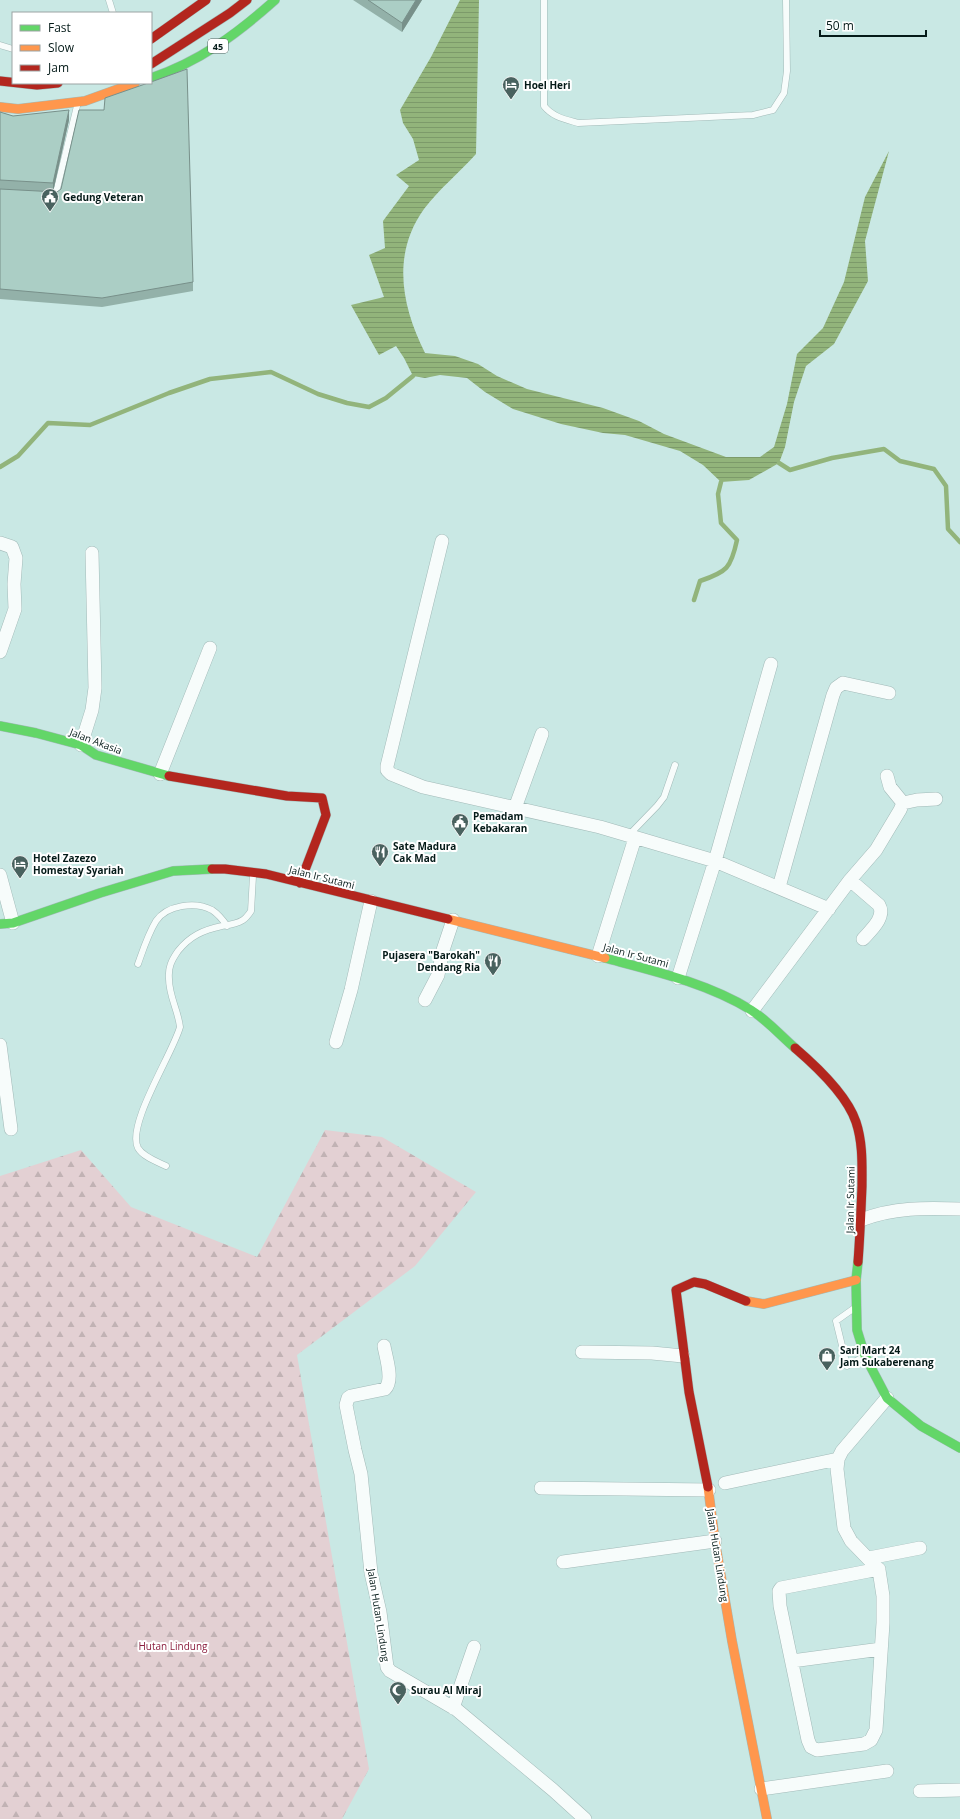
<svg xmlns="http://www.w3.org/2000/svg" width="960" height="1819" font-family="'Open Sans',sans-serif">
	<defs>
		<pattern id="forest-firs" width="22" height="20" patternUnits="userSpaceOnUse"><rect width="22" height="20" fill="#e3d0d3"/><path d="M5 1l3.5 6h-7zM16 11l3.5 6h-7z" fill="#c1b2b4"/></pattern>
		<pattern id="water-rules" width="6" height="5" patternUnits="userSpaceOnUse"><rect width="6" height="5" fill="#92b47b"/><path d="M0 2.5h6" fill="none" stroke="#7c9a6a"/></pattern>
	</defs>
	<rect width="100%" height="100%" fill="#c9e8e4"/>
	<path fill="url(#forest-firs)" d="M 325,1130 L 382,1137 L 476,1192 L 415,1266 L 297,1355 L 369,1769 L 342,1819 L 0,1819 L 0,1176 L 81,1150 L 131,1207 L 257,1257 Z"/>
	<path fill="url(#water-rules)" d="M 460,0 L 479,0 L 476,154 C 459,173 439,189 424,209 C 391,255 402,307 425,353 L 455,356 L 478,364 L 497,376 L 527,389 L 603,408 L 639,421 L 664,434 L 726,457 L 760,457 L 774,447 L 787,404 L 797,354 L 823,328 L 844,282 L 865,197 L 889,151 L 865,241 L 868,281 L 834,344 L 806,366 L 794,402 L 785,447 L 779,463 L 749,480 L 721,482 L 703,465 L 680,451 L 625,435 L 603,433 L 561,424 L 513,409 L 485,392 L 467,378 L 440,375 L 425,378 L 413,376 L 404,358 L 396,346 L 379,355 L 351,305 L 384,297 L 369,255 L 385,248 L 383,221 L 409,186 L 396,175 L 419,160 L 413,139 L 403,123 L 400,110 L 431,57 Z"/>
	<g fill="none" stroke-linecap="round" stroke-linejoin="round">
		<path stroke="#92b47b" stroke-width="4.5" d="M 779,463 L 790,470 L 832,458 L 884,449 L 900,461 L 934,469 L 946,486 L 948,529 L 960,542
			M 0,467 L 18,456 L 48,423 L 90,425 L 169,393 L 210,379 L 271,372 L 318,394 L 347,403 L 369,407 L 386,398 L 413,376
			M 694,600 L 700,581 C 727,572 731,568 737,540 L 721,523 L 718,494 L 721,482"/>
		<g stroke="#a2bab8" stroke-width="7">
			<path id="lane" d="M 109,0 L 113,13
				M 544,0 L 544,106 C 553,117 564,119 578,123 L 753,115 L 773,110 L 784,93 L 787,71 L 786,0
				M 0,45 L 13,49
				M 55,197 L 77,106
				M 628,836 L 657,806 L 664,797 L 675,765
				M 138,964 C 143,950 148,934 156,921 C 167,905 195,901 212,910 C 218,914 223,920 227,926
				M 166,1166 C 158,1162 143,1157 138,1148 C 126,1125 173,1053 180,1027 C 178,1010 169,996 169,979 C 168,968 171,961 178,951 C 190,936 203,930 222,926 C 229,925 237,924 243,920 C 246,918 249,914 251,911 L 253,876
				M 853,1309 L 836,1321 L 847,1366 L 863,1357"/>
		</g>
		<g stroke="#a2bab8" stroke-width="14">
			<path id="street" d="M 442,541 L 387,766 L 387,770 L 391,774 L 423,787 L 600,827 L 715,861 L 829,909
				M 0,543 L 12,547 L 16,558 L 14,584 L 15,609 L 0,652
				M 81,745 L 92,710 L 95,688 L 92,553
				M 160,774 L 210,648
				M 903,803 L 917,800 L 936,799
				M 515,808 L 542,734
				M 0,875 L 13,923
				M 850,880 L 879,905 C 886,917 871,930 863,939
				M 779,887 L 833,695 L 836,688 L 843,683 L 889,693
				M 598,956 L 635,838
				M 678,978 L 715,861 L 771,664
				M 425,1000 L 438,975 L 443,950 L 453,920
				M 752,1011 L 850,880 L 876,850 L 900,810 L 903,803 L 890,787 L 887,776
				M 336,1042 L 351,990 L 371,901
				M 0,1045 L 11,1129
				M 861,1220 C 894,1207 926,1208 960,1209
				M 384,1346 C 386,1358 394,1380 385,1389 L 351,1396 L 348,1398 L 346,1405 L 355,1450 L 361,1474 L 371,1573 L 380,1612 L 387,1667 L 390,1671 L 457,1710 L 553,1790 L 585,1819
				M 582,1352 L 652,1353 L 683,1356
				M 725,1483 L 838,1459
				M 541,1488 L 709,1490
				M 869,1558 L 920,1548
				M 563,1562 L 715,1541
				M 879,1569 L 781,1588 L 779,1591 L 780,1606 L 808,1740 L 811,1747 L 817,1750 L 864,1744 L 871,1740 L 876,1730 L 883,1623 L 883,1596 L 879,1570 L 851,1541 L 844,1528 L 837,1469 L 838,1459 L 842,1451 L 887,1398
				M 792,1661 L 881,1649
				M 453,1708 L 474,1647
				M 761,1789 L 887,1771
				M 920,1791 L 960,1790"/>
		</g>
		<g stroke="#a2bab8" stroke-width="10">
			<path id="fast" d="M 151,78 C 199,62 237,34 275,0
				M 0,726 L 36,733 L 81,745 L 96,755 L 169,776
				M 0,924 L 13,923 L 100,893 L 173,871 L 212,869
				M 605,958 C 654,971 707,983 751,1010 C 767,1020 781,1036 795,1048
				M 858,1262 L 856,1280 L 857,1330 L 865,1356 L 887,1398 L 921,1426 L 960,1448"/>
		</g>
		<g stroke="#a2bab8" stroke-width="10">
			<path id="slow" d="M 0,107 L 18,109 L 85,101 L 135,83
				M 448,919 L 605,958
				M 746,1301 L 764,1304 L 856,1280
				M 708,1487 L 715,1541 L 732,1641 L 767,1819"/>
		</g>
		<g stroke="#a2bab8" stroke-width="10">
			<path id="jam" d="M 151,39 L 206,0
				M 151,64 L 230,13 L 247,0
				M 0,81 L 37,85 L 58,83
				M 169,776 L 287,796 L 322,798 L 326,815 L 300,883
				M 212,869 L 225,869 L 266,874 L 448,919
				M 795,1048 C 816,1066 847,1095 856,1122 C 863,1143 862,1165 862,1186 C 861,1211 860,1236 858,1262
				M 708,1487 L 689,1392 L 676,1290 L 694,1282 L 705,1284 L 746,1301"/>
		</g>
		<use href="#lane" stroke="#f7fcfb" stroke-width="6"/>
		<use href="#street" stroke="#f7fcfb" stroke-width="13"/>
		<use href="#fast" stroke="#63d668" stroke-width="9"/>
		<use href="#slow" stroke="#ff974d" stroke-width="9"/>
		<use href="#jam" stroke="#b3261e" stroke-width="9"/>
	</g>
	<path fill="#93b1a9" d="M 353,0 L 422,0 L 402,32 Z
		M 0,112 L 13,116 L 69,120 L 53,192 L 193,282 L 193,291 L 102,307 L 0,299 Z"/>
	<path fill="#78908a" d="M 416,0 L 422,0 L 402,32 L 402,23 Z
		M 69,110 L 69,120 L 53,192 L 53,183 Z"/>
	<path fill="#abcec5" stroke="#78908a" d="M 368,0 L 416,0 L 402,23 Z
		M 187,69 L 193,282 L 102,298 L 0,289 L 0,189 L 57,192 L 61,189 L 79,110 L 104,110 L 105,98 L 148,83 L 151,83 L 151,82 Z
		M 69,110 L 53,183 L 0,180 L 0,112 L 13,116 Z"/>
	<defs>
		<g id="hotel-pin" transform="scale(0.9)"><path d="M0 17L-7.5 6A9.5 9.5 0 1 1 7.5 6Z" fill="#49625f" stroke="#fff"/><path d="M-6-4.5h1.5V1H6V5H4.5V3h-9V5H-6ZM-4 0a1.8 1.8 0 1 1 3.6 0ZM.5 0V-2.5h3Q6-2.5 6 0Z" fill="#fff"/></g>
		<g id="civic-pin" transform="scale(0.9)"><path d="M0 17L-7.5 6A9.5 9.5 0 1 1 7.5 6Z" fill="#49625f" stroke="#fff"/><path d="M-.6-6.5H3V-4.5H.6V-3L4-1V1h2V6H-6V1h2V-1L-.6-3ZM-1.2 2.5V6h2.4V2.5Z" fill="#fff"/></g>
		<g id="restaurant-pin" transform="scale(0.9)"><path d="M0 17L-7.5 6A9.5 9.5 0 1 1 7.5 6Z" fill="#49625f" stroke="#fff"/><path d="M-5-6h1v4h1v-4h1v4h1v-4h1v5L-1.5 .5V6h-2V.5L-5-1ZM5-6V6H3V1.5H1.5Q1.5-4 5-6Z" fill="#fff"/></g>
		<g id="shop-pin" transform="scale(0.9)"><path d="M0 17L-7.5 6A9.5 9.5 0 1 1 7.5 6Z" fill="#49625f" stroke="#fff"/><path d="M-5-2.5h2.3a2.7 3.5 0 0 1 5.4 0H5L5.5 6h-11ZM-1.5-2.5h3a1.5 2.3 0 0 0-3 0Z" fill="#fff"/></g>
		<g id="mosque-pin" transform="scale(0.9)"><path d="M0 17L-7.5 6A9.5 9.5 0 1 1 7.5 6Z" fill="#49625f" stroke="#fff"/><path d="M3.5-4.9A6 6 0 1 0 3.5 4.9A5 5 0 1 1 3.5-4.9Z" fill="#fff"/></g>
	</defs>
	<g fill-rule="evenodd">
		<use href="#hotel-pin" x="511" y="85"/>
		<use href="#civic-pin" x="50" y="197"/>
		<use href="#civic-pin" x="460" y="822"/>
		<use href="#restaurant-pin" x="380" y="852"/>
		<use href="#hotel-pin" x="20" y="864"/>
		<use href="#restaurant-pin" x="493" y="961"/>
		<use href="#shop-pin" x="827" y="1356"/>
		<use href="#mosque-pin" x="398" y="1690"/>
	</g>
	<g text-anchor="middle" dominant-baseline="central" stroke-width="4" stroke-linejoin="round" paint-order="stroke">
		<rect fill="#fff" stroke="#4f5f5d" stroke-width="1" x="208" y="39" width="20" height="14" rx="3"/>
		<g font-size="9" font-weight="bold" fill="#041a18">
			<text x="218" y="46">45</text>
		</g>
		<g font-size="10" font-weight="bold" fill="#041a18" stroke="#fff" text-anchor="start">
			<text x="524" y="85">Hoel Heri</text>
			<text x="63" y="197">Gedung Veteran</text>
			<text x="473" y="816">Pemadam<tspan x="473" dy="12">Kebakaran</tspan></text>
			<text x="393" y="846">Sate Madura<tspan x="393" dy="12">Cak Mad</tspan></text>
			<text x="33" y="858">Hotel Zazezo<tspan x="33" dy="12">Homestay Syariah</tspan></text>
			<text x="480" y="955" text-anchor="end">Pujasera "Barokah"<tspan x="480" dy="12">Dendang Ria</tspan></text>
			<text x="840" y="1350">Sari Mart 24<tspan x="840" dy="12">Jam Sukaberenang</tspan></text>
			<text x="411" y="1690">Surau Al Miraj</text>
		</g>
		<g font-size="10" fill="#041a18" stroke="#fff">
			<text transform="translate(96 741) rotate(21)">Jalan Akasia</text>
			<text transform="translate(322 877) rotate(14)">Jalan Ir Sutami</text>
			<text transform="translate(636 955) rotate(15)">Jalan Ir Sutami</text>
			<text transform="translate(850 1200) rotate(-89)">Jalan Ir Sutami</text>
			<text transform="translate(718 1555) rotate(81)">Jalan Hutan Lindung</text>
			<text transform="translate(379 1615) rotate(81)">Jalan Hutan Lindung</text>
		</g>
		<g font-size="10" fill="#8b1e3e" stroke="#fff">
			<text x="173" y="1646">Hutan Lindung</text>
		</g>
	</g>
	<rect x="12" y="12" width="140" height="72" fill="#ffffff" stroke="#9ba3a3"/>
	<rect x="20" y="25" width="20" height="6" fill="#63d668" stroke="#9ba3a3"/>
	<text x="48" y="32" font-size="12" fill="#041a18">Fast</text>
	<rect x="20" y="45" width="20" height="6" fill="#ff974d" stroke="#9ba3a3"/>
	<text x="48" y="52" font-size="12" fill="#041a18">Slow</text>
	<rect x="20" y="65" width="20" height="6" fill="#b3261e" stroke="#9ba3a3"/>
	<text x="48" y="72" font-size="12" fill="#041a18">Jam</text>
	<path d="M820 30v6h106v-6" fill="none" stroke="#041a18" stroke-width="2"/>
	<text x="826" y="30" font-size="12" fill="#041a18" stroke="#ffffff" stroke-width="3" paint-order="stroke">50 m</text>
</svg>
